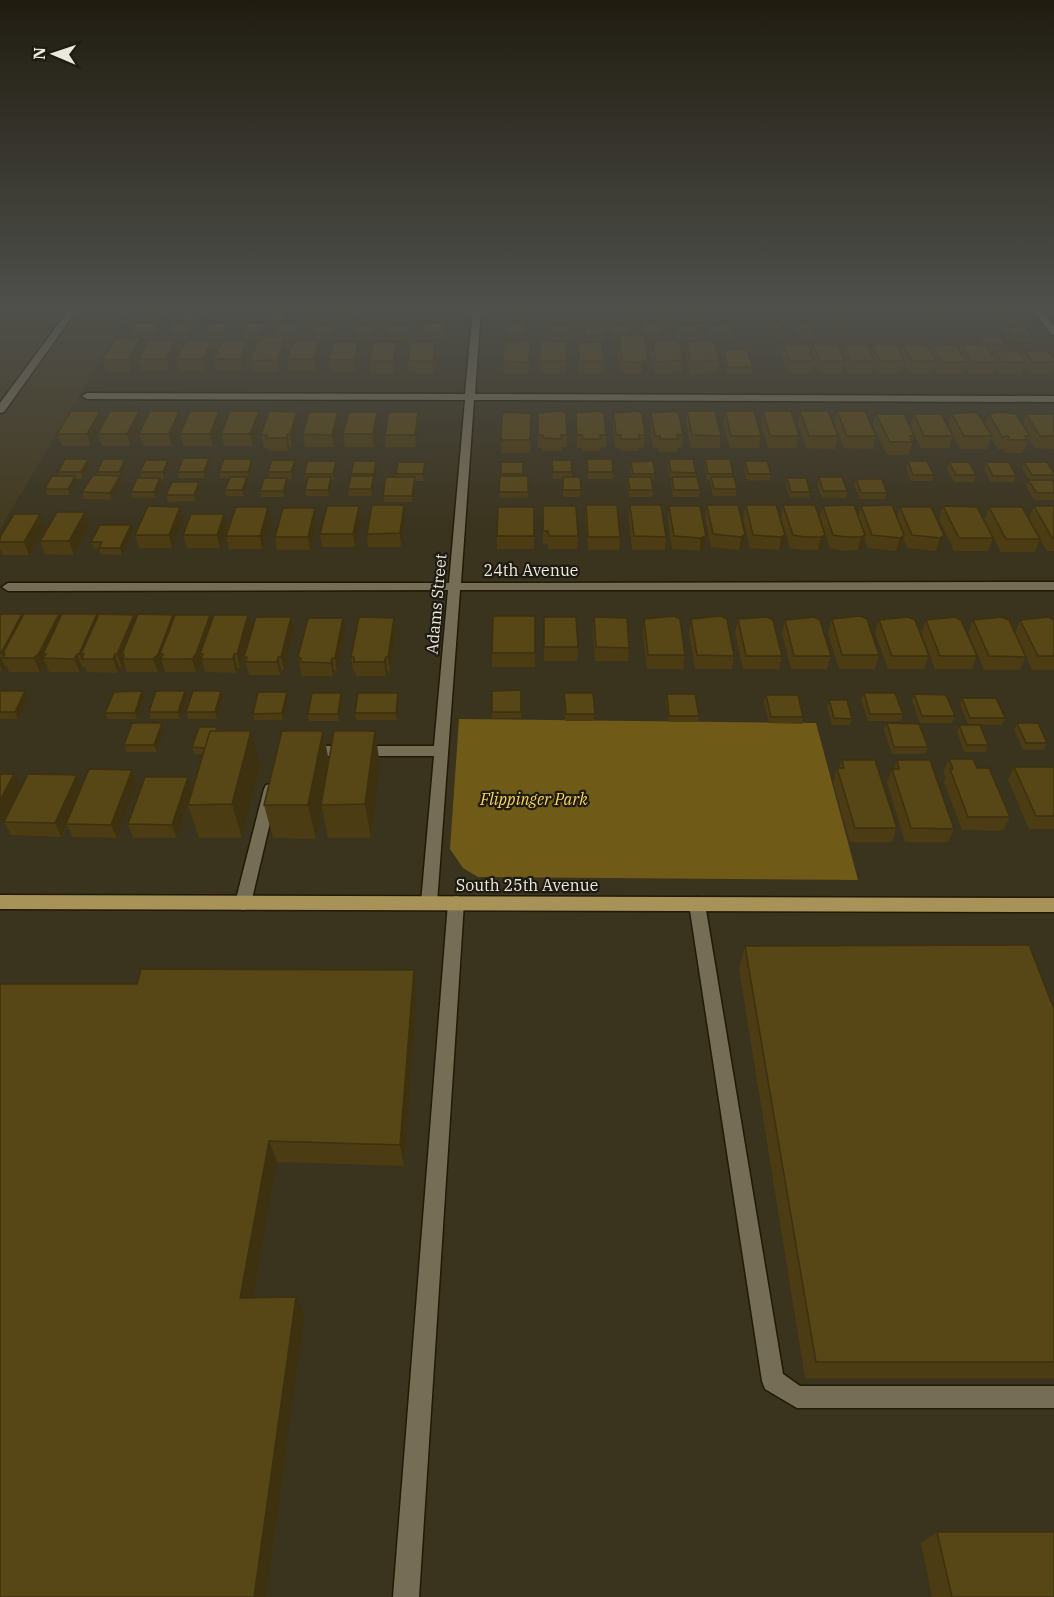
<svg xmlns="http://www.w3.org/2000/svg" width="1054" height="1597" font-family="'IBM Plex Serif',serif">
	<rect width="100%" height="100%" fill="#3a331e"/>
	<path fill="#43391d" d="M 0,307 L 132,307 L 0,529 Z"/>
	<path fill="#6f5a17" d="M 459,719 L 816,723 L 858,880 L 478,877 L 463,868 L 450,849 Z"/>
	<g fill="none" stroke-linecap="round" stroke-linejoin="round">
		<g stroke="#211a06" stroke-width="3">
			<path id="minor" d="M 71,307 L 79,307 L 4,412 L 0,413 L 0,403 Z
				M 473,307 L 481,307 L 475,394 L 1054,396 L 1054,402 L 474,400 L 461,583 L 1054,582 L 1054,590 L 460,590 L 437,903 L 435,908 L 429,910 L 423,908 L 421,903 L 434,756 L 307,756 L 300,751 L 307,746 L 434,746 L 448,590 L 8,591 L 2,587 L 8,583 L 449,583 L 465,400 L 87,399 L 82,396 L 87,393 L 465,394 Z
				M 1031,307 L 1039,307 L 1054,326 L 1054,335 L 1051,334 Z
				M 271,784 L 276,785 L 278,789 L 251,903 L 249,908 L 243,910 L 237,908 L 235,903 L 264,789 L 266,785 Z
				M 456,896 L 462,898 L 464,903 L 419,1597 L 393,1597 L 448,903 L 450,898 Z
				M 697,897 L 703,899 L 705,904 L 783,1374 L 800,1386 L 1054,1386 L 1054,1408 L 797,1408 L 765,1389 L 762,1381 L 689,904 L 691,899 Z"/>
		</g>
		<g stroke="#211a06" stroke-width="3">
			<path id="major" d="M 0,895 L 1054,898 L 1054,912 L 0,909 Z"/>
		</g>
		<use href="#minor" fill="#766d57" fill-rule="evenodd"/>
		<use href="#major" fill="#a79258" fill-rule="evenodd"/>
	</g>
	<path fill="#4b3c13" d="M 506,307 L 530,307 L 530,309 L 506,309 Z
		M 318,313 L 319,319 L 317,325 L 328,325 L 328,321 L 348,313 L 349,319 L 347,327 L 334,327 L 334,331 L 332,340 L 313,340 L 312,334 L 314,327 L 298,327 L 299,330 L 296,339 L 286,339 L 287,347 L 279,372 L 253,372 L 250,361 L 277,336 L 276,333 L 278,327 L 266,327 L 265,321 L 288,318 L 286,324 L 298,324 L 297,321 Z
		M 379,313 L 380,319 L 378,328 L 374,328 L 373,340 L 354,340 L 353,334 L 359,325 L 359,322 Z
		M 443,313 L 444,329 L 443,338 L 424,338 L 424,321 Z
		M 506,313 L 525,313 L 524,338 L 505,338 Z
		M 550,313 L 569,313 L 570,340 L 551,340 Z
		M 618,313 L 638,322 L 638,327 L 630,327 L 631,335 L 644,335 L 644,324 L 654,324 L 654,313 L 674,322 L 673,328 L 659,328 L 659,340 L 645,340 L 648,359 L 647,371 L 642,374 L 627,374 L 621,371 L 618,347 L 619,339 L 612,339 L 611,331 L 611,325 L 619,325 Z
		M 686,313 L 707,322 L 706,327 L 696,327 L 698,334 L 697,340 L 678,340 L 676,331 L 677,325 L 687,325 L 686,319 Z
		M 929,313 L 953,322 L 951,328 L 933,328 L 927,319 Z
		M 251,314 L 252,319 L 250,323 L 266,329 L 262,338 L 244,338 L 243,332 L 244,327 L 235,327 L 234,321 Z
		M 584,314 L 603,322 L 604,341 L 586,341 Z
		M 757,314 L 778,322 L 778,324 L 783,331 L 782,337 L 770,337 L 768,330 L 768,328 L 759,328 L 756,319 Z
		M 994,314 L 1018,323 L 1017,327 L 1032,336 L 1030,342 L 1011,342 L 1005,333 L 1006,329 L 998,329 L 992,320 Z
		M 832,315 L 847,322 L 846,328 L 834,328 L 831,321 Z
		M 166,318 L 162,327 L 160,327 L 161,329 L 156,338 L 141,338 L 144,350 L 131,372 L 106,372 L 103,360 L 133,338 L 131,332 L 142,323 L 142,321 Z
		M 204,318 L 200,327 L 192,327 L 193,330 L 189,338 L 170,338 L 168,333 L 181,324 L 180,321 Z
		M 228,323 L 229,329 L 225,338 L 207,338 L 205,332 Z
		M 798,324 L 812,331 L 811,337 L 800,337 L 797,330 Z
		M 710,325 L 731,333 L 731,339 L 712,339 L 709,330 Z
		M 409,331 L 408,340 L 389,340 L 388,334 Z
		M 980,336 L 1005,345 L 1003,351 L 990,351 L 993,356 L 995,351 L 1023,358 L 1025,351 L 1054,359 L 1054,367 L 1051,374 L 1028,374 L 1024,367 L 1021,374 L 998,374 L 995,369 L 993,374 L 969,374 L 965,368 L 963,374 L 938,374 L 935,367 L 933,373 L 908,373 L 904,365 L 902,373 L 877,373 L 874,366 L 872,373 L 848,373 L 844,365 L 842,373 L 818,373 L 814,363 L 812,373 L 788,373 L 781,356 L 783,344 L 811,354 L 813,344 L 841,353 L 843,344 L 870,351 L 872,344 L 900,352 L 902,344 L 930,351 L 932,345 L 960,351 L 962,344 L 980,345 L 978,342 Z
		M 175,340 L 178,352 L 169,371 L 142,371 L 139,359 Z
		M 212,341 L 214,353 L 206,371 L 179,371 L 177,359 Z
		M 319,341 L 321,352 L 316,371 L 289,371 L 287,359 Z
		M 530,341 L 529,373 L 503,373 L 503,361 Z
		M 540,341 L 567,361 L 566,373 L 540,373 Z
		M 652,341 L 683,360 L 682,372 L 655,374 L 651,353 Z
		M 686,341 L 719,360 L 718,372 L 690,374 L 685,352 Z
		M 358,342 L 360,354 L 355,372 L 331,372 L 329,360 Z
		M 397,342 L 398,354 L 394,373 L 370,373 L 369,361 Z
		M 578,342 L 604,361 L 603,373 L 578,373 Z
		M 729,349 L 753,367 L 752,373 L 727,373 L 723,357 L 724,351 L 729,351 Z
		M 250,353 L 242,371 L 216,371 L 214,359 Z
		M 436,354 L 434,373 L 409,373 L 408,361 Z
		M 139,411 L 142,423 L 131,446 L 102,446 L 98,434 L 91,446 L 62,446 L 57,434 L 103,423 Z
		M 179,411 L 182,424 L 172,446 L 143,446 L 139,434 Z
		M 687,411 L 721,436 L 720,448 L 691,448 L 686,423 Z
		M 725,411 L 761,436 L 759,448 L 730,448 L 723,423 Z
		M 763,411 L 799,436 L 796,448 L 768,448 L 761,423 Z
		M 800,411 L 838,436 L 835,449 L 806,448 L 798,423 Z
		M 837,411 L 876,436 L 873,449 L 844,448 L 834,423 Z
		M 297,412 L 299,424 L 292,447 L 289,447 L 288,451 L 269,451 L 268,448 L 264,448 L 261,435 Z
		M 377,412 L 379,424 L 374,447 L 345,447 L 343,434 Z
		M 538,413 L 567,435 L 567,447 L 561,447 L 561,451 L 543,451 L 543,448 L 538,448 Z
		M 576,413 L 606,435 L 606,447 L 600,448 L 600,451 L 582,451 L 582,448 L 577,448 Z
		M 614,413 L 645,435 L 644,448 L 639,448 L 638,451 L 621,451 L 620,448 L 615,448 L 613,425 Z
		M 651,413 L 683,435 L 682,448 L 677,448 L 677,452 L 659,452 L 659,448 L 653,448 L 650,426 Z
		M 531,414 L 530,453 L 501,453 L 501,440 Z
		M 876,414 L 914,436 L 909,455 L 887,455 L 873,426 Z
		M 914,414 L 953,436 L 949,448 L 921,448 L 910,426 Z
		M 952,414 L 985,425 L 989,414 L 1023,425 L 1026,414 L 1054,415 L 1054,449 L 1035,448 L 1029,439 L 1025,449 L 1024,449 L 1022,453 L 1005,453 L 1003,449 L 998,449 L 991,438 L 987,449 L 960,449 L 948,427 Z
		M 222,424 L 213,446 L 183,446 L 180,434 Z
		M 261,424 L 253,446 L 224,446 L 221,434 Z
		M 340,424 L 334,447 L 305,447 L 303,434 Z
		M 419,425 L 416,447 L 386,447 L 385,435 Z
		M 209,458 L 211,464 L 205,478 L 179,478 L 178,472 Z
		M 252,459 L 253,466 L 249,478 L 247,478 L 248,483 L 244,496 L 226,496 L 225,490 L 229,478 L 220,478 L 219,472 Z
		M 587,459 L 613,472 L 613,479 L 588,479 Z
		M 669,459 L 696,473 L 695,477 L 700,490 L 699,497 L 673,497 L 671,483 L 671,479 L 670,479 L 668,466 Z
		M 705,459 L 733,474 L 733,477 L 737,489 L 736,496 L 713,496 L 710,483 L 710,480 L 707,480 L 704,465 Z
		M 168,460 L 170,466 L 164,479 L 160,479 L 162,485 L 156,498 L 133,498 L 131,492 L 141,478 L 140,472 Z
		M 295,460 L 296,466 L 292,479 L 287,479 L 288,484 L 285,497 L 261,497 L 260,491 L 269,478 L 268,472 Z
		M 552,460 L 572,472 L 572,477 L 581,490 L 580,497 L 563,497 L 563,479 L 553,479 Z
		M 745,461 L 771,474 L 770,480 L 747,481 L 744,468 Z
		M 908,461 L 934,475 L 932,481 L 911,481 L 906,468 Z
		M 501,462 L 523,462 L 523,476 L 528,476 L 528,498 L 499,498 Z
		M 631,462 L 655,474 L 654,481 L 652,481 L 653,490 L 653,497 L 629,497 L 628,484 L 628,477 L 631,477 L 630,468 Z
		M 949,462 L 976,475 L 974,482 L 954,482 L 947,469 Z
		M 986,462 L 1016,476 L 1014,482 L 991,482 L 984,469 Z
		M 1024,462 L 1054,473 L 1053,481 L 1054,483 L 1054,500 L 1034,500 L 1026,486 L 1029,480 L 1022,468 Z
		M 90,466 L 83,479 L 76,479 L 77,482 L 70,495 L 47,495 L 45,489 L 59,476 L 58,472 Z
		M 127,466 L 121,478 L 122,483 L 112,500 L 84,499 L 82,492 L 98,476 L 97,472 Z
		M 337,467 L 334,480 L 332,480 L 332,483 L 329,496 L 306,496 L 305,490 L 308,480 L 305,480 L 304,474 Z
		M 377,467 L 374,480 L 372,496 L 349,496 L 348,489 L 352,476 L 351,474 Z
		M 426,469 L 424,481 L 415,481 L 413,502 L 384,502 L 383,496 L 396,477 L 396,474 Z
		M 819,477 L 847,491 L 846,498 L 822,498 L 817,484 Z
		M 787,478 L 810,492 L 809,498 L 790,498 L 786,485 Z
		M 856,479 L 887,493 L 885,499 L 860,499 L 854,485 Z
		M 199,482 L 201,488 L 196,501 L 168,502 L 166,495 Z
		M 586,505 L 620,537 L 619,550 L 588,550 L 585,518 Z
		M 630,505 L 666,537 L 665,550 L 632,550 L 629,517 Z
		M 707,505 L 745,534 L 743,547 L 739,550 L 711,547 L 705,518 Z
		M 746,505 L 785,535 L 783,548 L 779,550 L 750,548 L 743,518 Z
		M 783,505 L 825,535 L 821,548 L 818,550 L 802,550 L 790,548 L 781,518 Z
		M 359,506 L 361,519 L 355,547 L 322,547 L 320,534 Z
		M 543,506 L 578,536 L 577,549 L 548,549 L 548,544 L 543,544 Z
		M 669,506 L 706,536 L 704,549 L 700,551 L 672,549 L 668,519 Z
		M 823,506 L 858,516 L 861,506 L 897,517 L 900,507 L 944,535 L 940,548 L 936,551 L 908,548 L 903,538 L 900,548 L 896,551 L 868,548 L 864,538 L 862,548 L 858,550 L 842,551 L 830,548 L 820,518 Z
		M 943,506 L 993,538 L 988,551 L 954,551 L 939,519 Z
		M 1034,506 L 1054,506 L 1054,551 L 1047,551 L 1040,539 L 1035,552 L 1001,552 L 984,520 L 989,507 L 1029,519 Z
		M 180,507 L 184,520 L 172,548 L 139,548 L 135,535 Z
		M 534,507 L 534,549 L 497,549 L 497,536 Z
		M 85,512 L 89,525 L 74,555 L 45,554 L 40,541 Z
		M 40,514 L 45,527 L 29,555 L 3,555 L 0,549 L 0,537 Z
		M 405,518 L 401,547 L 368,547 L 367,534 Z
		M 271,520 L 262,549 L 229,549 L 226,536 Z
		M 317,521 L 310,550 L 277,550 L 275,537 Z
		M 131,525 L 133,532 L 122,555 L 101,554 L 99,549 L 94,548 L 91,542 Z
		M 227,527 L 220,548 L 187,548 L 183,535 Z
		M 0,614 L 60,618 L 97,614 L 98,617 L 134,615 L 136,620 L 173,615 L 174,617 L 210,615 L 212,621 L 248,615 L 252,628 L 240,668 L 237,668 L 236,673 L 205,672 L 202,661 L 200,668 L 196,672 L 165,672 L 163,665 L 158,672 L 127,672 L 124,663 L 122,668 L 119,667 L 118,673 L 87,672 L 85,667 L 82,667 L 80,672 L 49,672 L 46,664 L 40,672 L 9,672 L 7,666 L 5,666 L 2,671 L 0,671 Z
		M 535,616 L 535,667 L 492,667 L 492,653 Z
		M 291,617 L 294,630 L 284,670 L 281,670 L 280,675 L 249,675 L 244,657 Z
		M 544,617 L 578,647 L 577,661 L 544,661 Z
		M 594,617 L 629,648 L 628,661 L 595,661 L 593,631 Z
		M 394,618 L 396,631 L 390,671 L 387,671 L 386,676 L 356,676 L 355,671 L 353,671 L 351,657 Z
		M 644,619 L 685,655 L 683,669 L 647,669 L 643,632 Z
		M 691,619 L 734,656 L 732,669 L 695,669 L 689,633 Z
		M 738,619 L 782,656 L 779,669 L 743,669 L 735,633 Z
		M 832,619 L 879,655 L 875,669 L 839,669 L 828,633 Z
		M 785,620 L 831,656 L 827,669 L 791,669 L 782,633 Z
		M 879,620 L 929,656 L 924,669 L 888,669 L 875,633 Z
		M 926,620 L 977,656 L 972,669 L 935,669 L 921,633 Z
		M 973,620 L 1015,633 L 1020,620 L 1054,620 L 1054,670 L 1032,670 L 1026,657 L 1020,670 L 984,670 L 968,633 Z
		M 345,631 L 337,671 L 334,671 L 333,676 L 302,676 L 298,657 Z
		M 521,690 L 521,718 L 492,718 L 492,691 Z
		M 0,691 L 28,698 L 18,719 L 0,719 Z
		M 142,691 L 144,698 L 137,719 L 108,719 L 105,713 Z
		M 185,691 L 187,698 L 180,719 L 151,719 L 149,712 Z
		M 221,691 L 223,698 L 217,719 L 188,719 L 186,712 Z
		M 287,692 L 288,699 L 283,720 L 254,720 L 253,714 Z
		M 398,693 L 399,700 L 397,720 L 356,720 L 355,713 Z
		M 564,693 L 595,714 L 594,721 L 565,721 Z
		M 864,693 L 903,714 L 901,721 L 868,721 L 861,699 Z
		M 667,694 L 699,716 L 698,722 L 669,722 L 666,701 Z
		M 914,694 L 955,716 L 952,723 L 920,723 L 912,701 Z
		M 766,695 L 803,717 L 802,724 L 769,723 L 764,702 Z
		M 962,698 L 1005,718 L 1002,725 L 968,724 L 960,705 Z
		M 342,700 L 339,721 L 309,721 L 308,714 Z
		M 829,700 L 852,719 L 850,725 L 832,725 L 827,706 Z
		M 887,723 L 928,747 L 925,754 L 892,754 L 884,730 Z
		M 1017,723 L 1047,743 L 1044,750 L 1023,750 L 1014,730 Z
		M 959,725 L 988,745 L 985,752 L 964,752 L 957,732 Z
		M 217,727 L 219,731 L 260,765 L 242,838 L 199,838 L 188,805 L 177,838 L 133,838 L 128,824 L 192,790 L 203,754 L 195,754 L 192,747 Z
		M 164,730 L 157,752 L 127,752 L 124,745 Z
		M 323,731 L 329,761 L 380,765 L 371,838 L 328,838 L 322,807 L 316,839 L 273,838 L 264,805 Z
		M 949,759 L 977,768 L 1010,817 L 1003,831 L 962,830 L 944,782 L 946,778 L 943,772 Z
		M 842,760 L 897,828 L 892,842 L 850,842 L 833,782 L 837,768 L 839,768 Z
		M 897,760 L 954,829 L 948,842 L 905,842 L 887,782 L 892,769 L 894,769 Z
		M 1014,767 L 1054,767 L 1054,829 L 1029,829 L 1008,780 Z
		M 132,770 L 137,783 L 117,838 L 73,837 L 67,825 L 61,837 L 11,835 L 4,822 L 77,775 L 82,787 Z
		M 745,946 L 1054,1009 L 1054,1378 L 805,1378 L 739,969 Z
		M 414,970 L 417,994 L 404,1166 L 277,1162 L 253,1298 L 305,1315 L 266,1597 L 137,984 Z
		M 937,1532 L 1054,1597 L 932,1597 L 921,1543 Z"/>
	<path fill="#3d310f" d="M 0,307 L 15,307 L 0,326 Z
		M 165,312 L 166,318 L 162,327 L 160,321 Z
		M 202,312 L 204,318 L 200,327 L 198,321 Z
		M 287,312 L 288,318 L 285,327 L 284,321 Z
		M 318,313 L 319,319 L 316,327 L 316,321 Z
		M 348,313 L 349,319 L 347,327 L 346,321 Z
		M 251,314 L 252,319 L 248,327 L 247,321 Z
		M 159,323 L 161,329 L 156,338 L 154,332 Z
		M 228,323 L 229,329 L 225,338 L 224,332 Z
		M 265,323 L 266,329 L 262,338 L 261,332 Z
		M 191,324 L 193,330 L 189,338 L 187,333 Z
		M 298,324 L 299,330 L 296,339 L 295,333 Z
		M 333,325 L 334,331 L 332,340 L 331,334 Z
		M 374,325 L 374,331 L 373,340 L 372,334 Z
		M 285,336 L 287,347 L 279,372 L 277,360 Z
		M 141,338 L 144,350 L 131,372 L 128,360 Z
		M 175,340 L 178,352 L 169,371 L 166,359 Z
		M 212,341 L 214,353 L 206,371 L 203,359 Z
		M 247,341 L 250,353 L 242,371 L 240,359 Z
		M 319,341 L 321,352 L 316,371 L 314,359 Z
		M 358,342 L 360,354 L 355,372 L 354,360 Z
		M 397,342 L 398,354 L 394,373 L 393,361 Z
		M 435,342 L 436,354 L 434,373 L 433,361 Z
		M 648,359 L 647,371 L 642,374 L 643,362 Z
		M 100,411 L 103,424 L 91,446 L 87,434 Z
		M 139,411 L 142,423 L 131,446 L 127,434 Z
		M 179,411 L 182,424 L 172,446 L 169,434 Z
		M 219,411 L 222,424 L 213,446 L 210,434 Z
		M 259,411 L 261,424 L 253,446 L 250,434 Z
		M 297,412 L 299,424 L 292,447 L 290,434 Z
		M 338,412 L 340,424 L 334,447 L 332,435 Z
		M 377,412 L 379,424 L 374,447 L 373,434 Z
		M 418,412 L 419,425 L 416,447 L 415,435 Z
		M 287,434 L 289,447 L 288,451 L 286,438 Z
		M 209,458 L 211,464 L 205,478 L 204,472 Z
		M 88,459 L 90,466 L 83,479 L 81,472 Z
		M 125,459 L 127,466 L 121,478 L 119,472 Z
		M 252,459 L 253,466 L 249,478 L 248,472 Z
		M 168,460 L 170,466 L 164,479 L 163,472 Z
		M 295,460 L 296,466 L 292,479 L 291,472 Z
		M 336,461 L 337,467 L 334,480 L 333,474 Z
		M 376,461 L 377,467 L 375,480 L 374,474 Z
		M 425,462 L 426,469 L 424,481 L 423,474 Z
		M 75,476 L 77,482 L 70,495 L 68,489 Z
		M 120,476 L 122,483 L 112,500 L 110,493 Z
		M 374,476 L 374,483 L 372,496 L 371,489 Z
		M 247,477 L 248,483 L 244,496 L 242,490 Z
		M 331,477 L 332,483 L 329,496 L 328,490 Z
		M 415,477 L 415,483 L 413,502 L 412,496 Z
		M 160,478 L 162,485 L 156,498 L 154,492 Z
		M 287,478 L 288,484 L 285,497 L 283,491 Z
		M 199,482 L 201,488 L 196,501 L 194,495 Z
		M 404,505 L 405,518 L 401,547 L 400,533 Z
		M 359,506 L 361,519 L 355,547 L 353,534 Z
		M 180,507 L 184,520 L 172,548 L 169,535 Z
		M 268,507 L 271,520 L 262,549 L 260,536 Z
		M 315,508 L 317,521 L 310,550 L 308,537 Z
		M 85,512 L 89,525 L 74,555 L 69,541 Z
		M 40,514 L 45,527 L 29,555 L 24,542 Z
		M 224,514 L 227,527 L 220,548 L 217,535 Z
		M 131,525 L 133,532 L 122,555 L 120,548 Z
		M 745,534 L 743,547 L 739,550 L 741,537 Z
		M 785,535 L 783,548 L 779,550 L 781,537 Z
		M 825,535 L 821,548 L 818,550 L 821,537 Z
		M 865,535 L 862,548 L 858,550 L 861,537 Z
		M 904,535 L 900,548 L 896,551 L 900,538 Z
		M 944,535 L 940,548 L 936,551 L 940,538 Z
		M 706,536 L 704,549 L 700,551 L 701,538 Z
		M 22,614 L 28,627 L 5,653 L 3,653 L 5,658 L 4,658 L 1,653 Z
		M 59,614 L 64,628 L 46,654 L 43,654 L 45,658 L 43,658 L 46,664 L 40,672 L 34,658 Z
		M 97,614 L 102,628 L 84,654 L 81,654 L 83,659 L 82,659 L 85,667 L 79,654 Z
		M 134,615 L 138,628 L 124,654 L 122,654 L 124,663 L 122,668 L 117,654 Z
		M 173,615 L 177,628 L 163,654 L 160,654 L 163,665 L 158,672 L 153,659 Z
		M 210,615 L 213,628 L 203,654 L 200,654 L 202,661 L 200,668 L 196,672 L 192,659 Z
		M 248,615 L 252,628 L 240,668 L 237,654 Z
		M 291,617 L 294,630 L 284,670 L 281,657 Z
		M 343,618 L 345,631 L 337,671 L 335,658 Z
		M 394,618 L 396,631 L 390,671 L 388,657 Z
		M 77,654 L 82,667 L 80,672 L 74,659 Z
		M 115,654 L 119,667 L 118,673 L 113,659 Z
		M 234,654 L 237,668 L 236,673 L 233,659 Z
		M 0,656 L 5,666 L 2,671 L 0,666 Z
		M 278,657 L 281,670 L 280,675 L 277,662 Z
		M 386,657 L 387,671 L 386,676 L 384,662 Z
		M 332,658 L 334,671 L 333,676 L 331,663 Z
		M 25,691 L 28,698 L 18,719 L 15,712 Z
		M 142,691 L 144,698 L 137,719 L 135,713 Z
		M 185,691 L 187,698 L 180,719 L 178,712 Z
		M 221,691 L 223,698 L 217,719 L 215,712 Z
		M 287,692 L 288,699 L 283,720 L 282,713 Z
		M 341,693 L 342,700 L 339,721 L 338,714 Z
		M 398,693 L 399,700 L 397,720 L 396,713 Z
		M 162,723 L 164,730 L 157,752 L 154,745 Z
		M 251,731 L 260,765 L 242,838 L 232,804 Z
		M 323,731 L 329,765 L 321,805 L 322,807 L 316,839 L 308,805 Z
		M 375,731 L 380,765 L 371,838 L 365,804 Z
		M 132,770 L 137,783 L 117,838 L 111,825 Z
		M 14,774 L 21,787 L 0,826 L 0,800 Z
		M 77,775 L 82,788 L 61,837 L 55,823 Z
		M 188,777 L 192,791 L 177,838 L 172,825 Z
		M 414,970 L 417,994 L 404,1166 L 400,1145 Z
		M 269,1141 L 277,1162 L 250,1315 L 240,1298 Z
		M 296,1297 L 305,1315 L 266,1597 L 254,1597 Z"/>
	<path fill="#574616" stroke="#3d310f" stroke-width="1.5" d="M 165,312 L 160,321 L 142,321 L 146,313 Z
		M 184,312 L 202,312 L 198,321 L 180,321 Z
		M 268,312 L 287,312 L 284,321 L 265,321 Z
		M 238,313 L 251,314 L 247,321 L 234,321 Z
		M 300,313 L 318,313 L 316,321 L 297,321 Z
		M 330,313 L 348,313 L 346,321 L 328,321 Z
		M 379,313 L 377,322 L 359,322 L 361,314 Z
		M 425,313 L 443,313 L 442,321 L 424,321 Z
		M 506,313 L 525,313 L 525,321 L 506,321 Z
		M 550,313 L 569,313 L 569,322 L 551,322 Z
		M 618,313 L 637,313 L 638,322 L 620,322 Z
		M 654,313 L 672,313 L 674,322 L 655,322 Z
		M 686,313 L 705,313 L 707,322 L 689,322 Z
		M 929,313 L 947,313 L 953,322 L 934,322 Z
		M 584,314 L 602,314 L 603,322 L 585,322 Z
		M 757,314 L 775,314 L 778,322 L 760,322 Z
		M 994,314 L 1012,314 L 1018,323 L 1000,323 Z
		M 832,315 L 844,315 L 847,322 L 836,322 Z
		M 137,323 L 159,323 L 154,332 L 131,332 Z
		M 210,323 L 228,323 L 224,332 L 205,332 Z
		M 246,323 L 265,323 L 261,332 L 243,332 Z
		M 425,323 L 443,323 L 442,332 L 424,332 Z
		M 173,324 L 191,324 L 187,333 L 168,333 Z
		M 280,324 L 298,324 L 295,333 L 276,333 Z
		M 505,324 L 524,324 L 524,332 L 505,332 Z
		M 644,324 L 659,325 L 660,334 L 645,334 Z
		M 729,324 L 731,333 L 713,333 L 710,325 Z
		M 769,324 L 780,324 L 783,331 L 771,331 Z
		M 798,324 L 810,324 L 812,331 L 801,331 Z
		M 315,325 L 333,325 L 331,334 L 312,334 Z
		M 355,325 L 374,325 L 372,334 L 353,334 Z
		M 390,325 L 409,325 L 407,334 L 388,334 Z
		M 551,325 L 569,325 L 570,334 L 551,334 Z
		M 611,325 L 630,325 L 631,333 L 612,333 Z
		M 677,325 L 696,325 L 698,334 L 679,334 Z
		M 585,326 L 604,326 L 605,335 L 586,335 Z
		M 1007,327 L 1025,327 L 1032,336 L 1013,336 Z
		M 619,335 L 644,335 L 648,359 L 643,362 L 627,362 L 622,359 Z
		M 264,336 L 285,336 L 277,360 L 250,361 L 258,341 L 262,341 Z
		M 980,336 L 999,336 L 1005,345 L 986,345 Z
		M 116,338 L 141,338 L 128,360 L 103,360 Z
		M 149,340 L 175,340 L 166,359 L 139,359 Z
		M 294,340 L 319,341 L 314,359 L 287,359 Z
		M 186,341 L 212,341 L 203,359 L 177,359 Z
		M 222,341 L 247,341 L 240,359 L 214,359 Z
		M 504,341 L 530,341 L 529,362 L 503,361 Z
		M 540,341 L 566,341 L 567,361 L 540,361 Z
		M 652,341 L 679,341 L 683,360 L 656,362 Z
		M 686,341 L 714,341 L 719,360 L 691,362 Z
		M 334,342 L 358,342 L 354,360 L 329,360 Z
		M 373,342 L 397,342 L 393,361 L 369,361 Z
		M 411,342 L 435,342 L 433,361 L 408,361 Z
		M 578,342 L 602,342 L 604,361 L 579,361 Z
		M 783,344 L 808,344 L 814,361 L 790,361 Z
		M 813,344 L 837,344 L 845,361 L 820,361 Z
		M 843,344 L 867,344 L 875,361 L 851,361 Z
		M 872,344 L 896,344 L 905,361 L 880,361 Z
		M 902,344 L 926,344 L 936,361 L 912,361 Z
		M 962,344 L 986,345 L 997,362 L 972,362 Z
		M 932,345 L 956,345 L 967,362 L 942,362 Z
		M 729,349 L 747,350 L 753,367 L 728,367 L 724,351 L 729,351 Z
		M 995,351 L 1018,351 L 1026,362 L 1002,362 Z
		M 1025,351 L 1048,351 L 1054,359 L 1054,362 L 1032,362 Z
		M 71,411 L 100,411 L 87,434 L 57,434 Z
		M 110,411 L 139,411 L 127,434 L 98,434 Z
		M 150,411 L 179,411 L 169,434 L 139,434 Z
		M 190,411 L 219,411 L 210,434 L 180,434 Z
		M 230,411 L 259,411 L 250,434 L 221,434 Z
		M 269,411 L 297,412 L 290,434 L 287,434 L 286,438 L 266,438 L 267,435 L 261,435 Z
		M 561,411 L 566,413 L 567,435 L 561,435 L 561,439 L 543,438 L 543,435 L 538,435 L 538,413 Z
		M 599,411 L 604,413 L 606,435 L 600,435 L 601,439 L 583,439 L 582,435 L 577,435 L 576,413 Z
		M 636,411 L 642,413 L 645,435 L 639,435 L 639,439 L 621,439 L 621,435 L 616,435 L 614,413 Z
		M 674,411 L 679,413 L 683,435 L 677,435 L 678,439 L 660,439 L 660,436 L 655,436 L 651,413 Z
		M 687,411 L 715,411 L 721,436 L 692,435 Z
		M 725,411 L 754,411 L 761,436 L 731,436 Z
		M 763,411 L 791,411 L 799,436 L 770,436 Z
		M 800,411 L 828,411 L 838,436 L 809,436 Z
		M 837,411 L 865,411 L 876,436 L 847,436 Z
		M 309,412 L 338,412 L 332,435 L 303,434 Z
		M 349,412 L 377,412 L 373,434 L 343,434 Z
		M 389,412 L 418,412 L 415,435 L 385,435 Z
		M 507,412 L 531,414 L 530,440 L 501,440 L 502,414 Z
		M 974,412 L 979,415 L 992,436 L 964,436 L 952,414 Z
		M 999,412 L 1016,414 L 1030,436 L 1025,436 L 1027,440 L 1010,440 L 1008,436 L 1002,437 L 989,414 Z
		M 876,414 L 904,414 L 914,436 L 910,436 L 912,442 L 890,442 Z
		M 914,414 L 941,414 L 953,436 L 924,436 Z
		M 1026,414 L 1054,414 L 1054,436 L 1040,436 Z
		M 183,458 L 209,458 L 204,472 L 178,472 Z
		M 65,459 L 88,459 L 81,472 L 58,472 Z
		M 103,459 L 125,459 L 119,472 L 97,472 Z
		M 224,459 L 252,459 L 248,472 L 219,472 Z
		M 587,459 L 612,459 L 613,472 L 588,472 Z
		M 669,459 L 693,459 L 696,473 L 671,472 Z
		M 705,459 L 730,459 L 733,474 L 708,474 Z
		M 146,460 L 168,460 L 163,472 L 140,472 Z
		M 272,460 L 295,460 L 291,472 L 268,472 Z
		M 552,460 L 571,460 L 572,472 L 553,472 Z
		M 308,461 L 336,461 L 333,474 L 304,474 Z
		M 354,461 L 376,461 L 374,474 L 351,474 Z
		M 653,461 L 655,474 L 633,474 L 631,462 Z
		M 745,461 L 767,461 L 771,474 L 748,474 Z
		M 908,461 L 927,461 L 934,475 L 913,475 Z
		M 398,462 L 425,462 L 423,474 L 396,474 Z
		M 501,462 L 523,462 L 523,474 L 501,474 Z
		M 949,462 L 969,462 L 976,475 L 956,475 Z
		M 986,462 L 1009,462 L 1016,476 L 993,476 Z
		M 1024,462 L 1047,462 L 1054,473 L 1054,475 L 1032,475 Z
		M 93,475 L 120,476 L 110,493 L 82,492 Z
		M 52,476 L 75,476 L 68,489 L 45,489 Z
		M 351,476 L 374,476 L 371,489 L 348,489 Z
		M 500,476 L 528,476 L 528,492 L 499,492 Z
		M 230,477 L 247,477 L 242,490 L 225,490 Z
		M 308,477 L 331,477 L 328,490 L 305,490 Z
		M 386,477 L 415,477 L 412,496 L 383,496 Z
		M 563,477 L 580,477 L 581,490 L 563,490 Z
		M 628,477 L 651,477 L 653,490 L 630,490 Z
		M 672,477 L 697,477 L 700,490 L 674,490 Z
		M 711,477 L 734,477 L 737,489 L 714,489 Z
		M 819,477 L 842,477 L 847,491 L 823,491 Z
		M 137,478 L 160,478 L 154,492 L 131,492 Z
		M 264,478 L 287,478 L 283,491 L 260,491 Z
		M 787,478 L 806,478 L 810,492 L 791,492 Z
		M 856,479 L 882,479 L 887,493 L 861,493 Z
		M 1028,480 L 1052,480 L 1054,483 L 1054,493 L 1037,493 Z
		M 172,482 L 199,482 L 194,495 L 166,495 Z
		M 372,505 L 404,505 L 400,533 L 367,534 Z
		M 586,505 L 617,505 L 620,537 L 588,537 Z
		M 630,505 L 661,505 L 666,537 L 634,536 Z
		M 707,505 L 738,505 L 745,534 L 741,537 L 713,534 Z
		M 746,505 L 776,505 L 785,535 L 781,537 L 753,535 Z
		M 783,505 L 815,505 L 825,535 L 821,537 L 805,537 L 793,535 Z
		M 854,505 L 865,535 L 861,537 L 846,537 L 833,535 L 823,506 Z
		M 892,505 L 904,535 L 900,538 L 872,535 L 861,506 Z
		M 148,506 L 180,507 L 169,535 L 135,535 Z
		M 327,506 L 359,506 L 353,534 L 320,534 Z
		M 543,506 L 576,506 L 578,536 L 549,536 L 548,531 L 543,531 Z
		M 669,506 L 700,506 L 706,536 L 701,538 L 674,536 Z
		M 943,506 L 977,507 L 993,538 L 959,538 Z
		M 1034,506 L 1054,506 L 1054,538 L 1052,538 Z
		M 236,507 L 268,507 L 260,536 L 226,536 Z
		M 498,507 L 534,507 L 534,536 L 497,536 Z
		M 900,507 L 931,507 L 944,535 L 940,538 L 912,535 Z
		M 989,507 L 1022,507 L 1040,539 L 1006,539 Z
		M 283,508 L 315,508 L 308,537 L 275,537 Z
		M 57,512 L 85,512 L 69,541 L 40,541 Z
		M 14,514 L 40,514 L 24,542 L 0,542 L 0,537 Z
		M 191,514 L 224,514 L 217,535 L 183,535 Z
		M 100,525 L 131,525 L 120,548 L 99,548 L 102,542 L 91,542 Z
		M 0,614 L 22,614 L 1,653 L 0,653 Z
		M 24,614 L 59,614 L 39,653 L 34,658 L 3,658 L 5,653 L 3,653 Z
		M 62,614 L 97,614 L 79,654 L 77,654 L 74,659 L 43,658 L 46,654 L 43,654 Z
		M 99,614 L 134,615 L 117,654 L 115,654 L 113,659 L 82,659 L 84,654 L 81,654 Z
		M 138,614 L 173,615 L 158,654 L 153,659 L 123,659 L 124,654 L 122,654 Z
		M 175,615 L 210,615 L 196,654 L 192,659 L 161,659 L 163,654 L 160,654 Z
		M 214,615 L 248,615 L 237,654 L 234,654 L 233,659 L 201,659 L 203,654 L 200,654 Z
		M 493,616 L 535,616 L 535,653 L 492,653 Z
		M 674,616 L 680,619 L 685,655 L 648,655 L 644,619 Z
		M 721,616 L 727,619 L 734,656 L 697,655 L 691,619 Z
		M 860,616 L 867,619 L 879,655 L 842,655 L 832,619 Z
		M 256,617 L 291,617 L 281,657 L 278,657 L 277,662 L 246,662 L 247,657 L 244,657 Z
		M 359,617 L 394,618 L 388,657 L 386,657 L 384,662 L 354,662 L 354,657 L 351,657 Z
		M 544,617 L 576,617 L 578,647 L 544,647 Z
		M 594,617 L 627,618 L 629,648 L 596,647 Z
		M 767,617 L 773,620 L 782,656 L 746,656 L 738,619 Z
		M 814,617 L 820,620 L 831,656 L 794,656 L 785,620 Z
		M 908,617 L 915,620 L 929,656 L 892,656 L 879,620 Z
		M 955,617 L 961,620 L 977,656 L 940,656 L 926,620 Z
		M 1002,617 L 1009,620 L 1026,657 L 989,656 L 973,620 Z
		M 1048,617 L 1054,620 L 1054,656 L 1038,656 L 1020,620 Z
		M 308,618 L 343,618 L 335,658 L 332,658 L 331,663 L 300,662 L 301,658 L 298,657 Z
		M 521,690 L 521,712 L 492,712 L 492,691 Z
		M 0,691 L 25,691 L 15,712 L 0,712 Z
		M 142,691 L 135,713 L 105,713 L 114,692 Z
		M 156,691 L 185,691 L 178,712 L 149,712 Z
		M 193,691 L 221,691 L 215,712 L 186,712 Z
		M 258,692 L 287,692 L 282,713 L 253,714 Z
		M 312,693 L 341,693 L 338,714 L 308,714 Z
		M 358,693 L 398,693 L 396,713 L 355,713 Z
		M 564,693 L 593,693 L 595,714 L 566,714 Z
		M 864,693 L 895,693 L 903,714 L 870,714 Z
		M 667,694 L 695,694 L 699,716 L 669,716 Z
		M 914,694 L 946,695 L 955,716 L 922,716 Z
		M 766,695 L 798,695 L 803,717 L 771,717 Z
		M 962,698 L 996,698 L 1005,718 L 970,718 Z
		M 829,700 L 847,700 L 852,719 L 834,718 Z
		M 132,723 L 162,723 L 154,745 L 124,745 Z
		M 887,723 L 919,724 L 928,747 L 894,747 Z
		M 1017,723 L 1038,723 L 1047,743 L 1026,743 Z
		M 959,725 L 980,725 L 988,745 L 967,745 Z
		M 199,727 L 217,727 L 216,731 L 210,731 L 205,748 L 192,747 Z
		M 210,731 L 251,731 L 232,804 L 188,805 Z
		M 282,731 L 323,731 L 308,805 L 264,805 Z
		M 334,731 L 375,731 L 365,804 L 321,805 Z
		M 949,759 L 973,759 L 977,768 L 989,768 L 1010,817 L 968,817 L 950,769 L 953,769 Z
		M 842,760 L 875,760 L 897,828 L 855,828 L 837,768 L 844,768 Z
		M 897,760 L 930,760 L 954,829 L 911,828 L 892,769 L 899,769 Z
		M 1014,767 L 1054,767 L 1054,816 L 1036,816 Z
		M 89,769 L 132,770 L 111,825 L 66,824 Z
		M 0,774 L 14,774 L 0,800 Z
		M 28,774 L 77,775 L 55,823 L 4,822 Z
		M 145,777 L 188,777 L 172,825 L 128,824 Z
		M 1029,945 L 1054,1009 L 1054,1362 L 816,1362 L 745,946 Z
		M 141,969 L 414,970 L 400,1145 L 269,1141 L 240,1298 L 296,1297 L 254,1597 L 0,1597 L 0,984 L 137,984 Z
		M 937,1532 L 1054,1532 L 1054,1597 L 952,1597 Z"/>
	<linearGradient id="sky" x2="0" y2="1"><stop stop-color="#201c10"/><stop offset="0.58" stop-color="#4f504c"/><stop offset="1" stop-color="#4f504c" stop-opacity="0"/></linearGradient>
	<rect width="1054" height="530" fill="url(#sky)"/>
	<g text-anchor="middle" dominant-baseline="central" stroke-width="4.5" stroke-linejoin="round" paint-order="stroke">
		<g font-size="16" fill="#ede8dc" stroke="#1e1b12">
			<text x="531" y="570">24th Avenue</text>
			<text transform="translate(436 604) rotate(-85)">Adams Street</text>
			<text x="527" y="885">South 25th Avenue</text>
		</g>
		<g font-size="16" font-style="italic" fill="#fcd25a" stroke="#1e1b12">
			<text x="534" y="799">Flippinger Park</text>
		</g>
	</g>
	<g transform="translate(54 54) rotate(272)" stroke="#1e1b12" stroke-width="4.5" paint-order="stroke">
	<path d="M0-4.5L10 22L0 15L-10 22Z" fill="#ede8dc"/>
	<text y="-9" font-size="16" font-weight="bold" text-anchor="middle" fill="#ede8dc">N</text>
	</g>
</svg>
